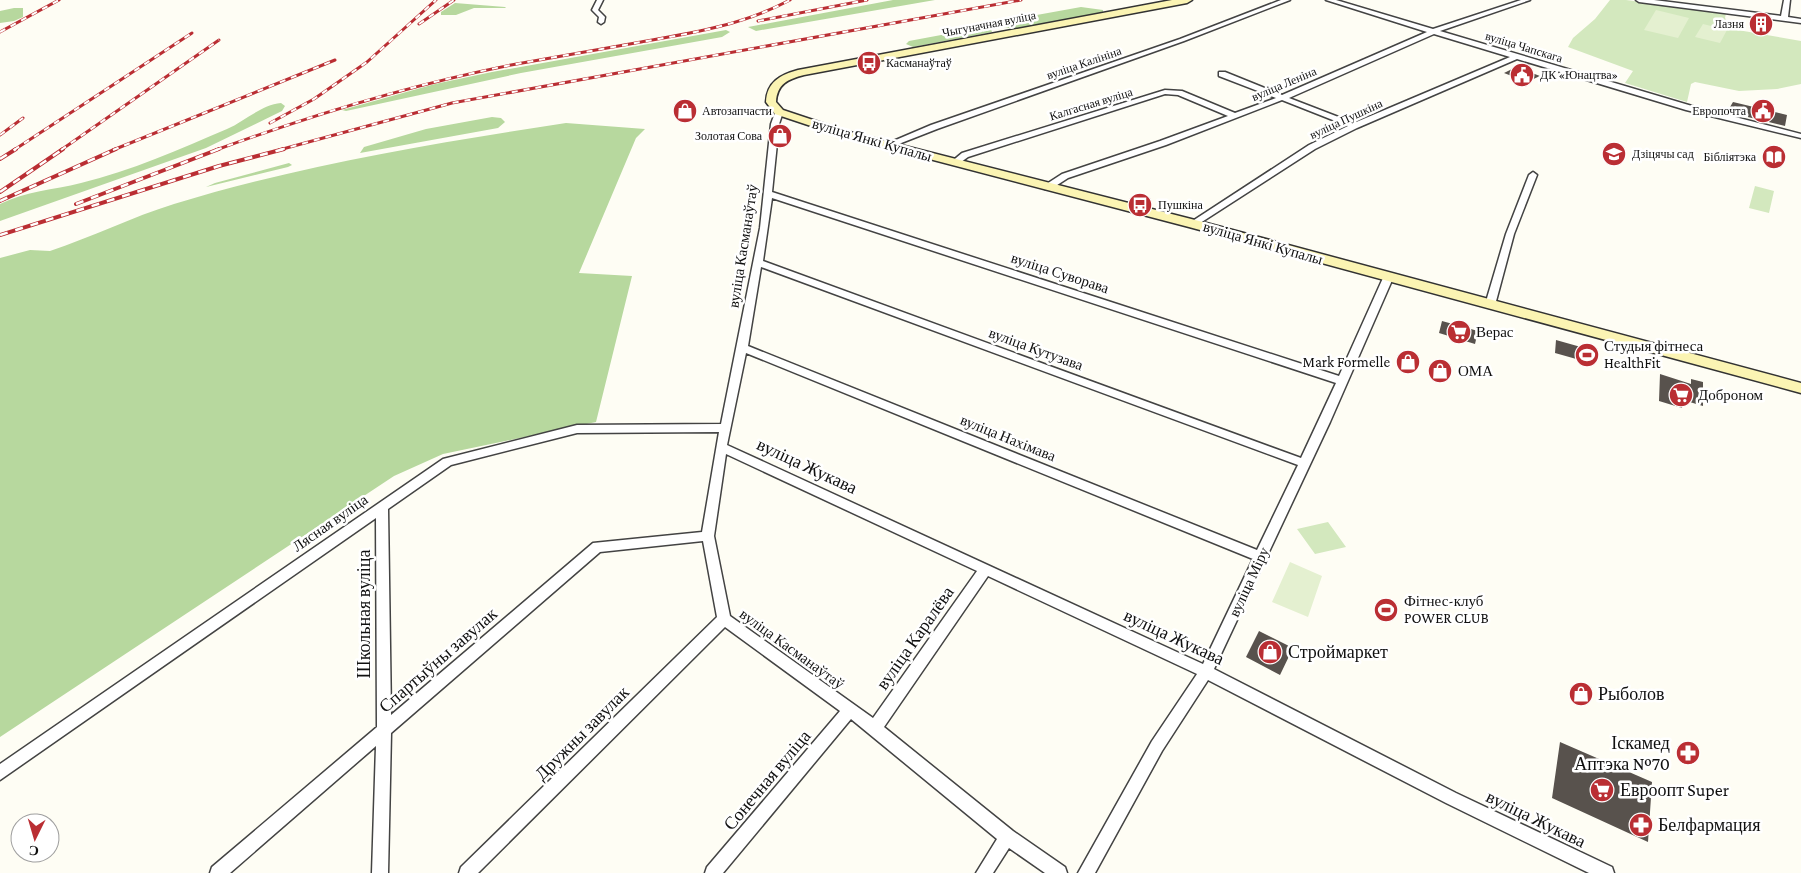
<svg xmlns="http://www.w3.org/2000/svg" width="1801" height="873" font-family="'Crimson Pro',serif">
	<rect width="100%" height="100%" fill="#fefdf4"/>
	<path fill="#d3e8be" d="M 1610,0 L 1626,0 L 1726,13 L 1725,18 L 1732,29 L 1801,41 L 1801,84 L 1777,89 L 1739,91 L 1695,82 L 1691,84 L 1687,102 L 1625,83 L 1633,71 L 1568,47 L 1573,38 L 1595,19 Z
		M 1755,186 L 1774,191 L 1769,213 L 1749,208 Z
		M 1328,522 L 1346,547 L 1315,554 L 1297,529 Z"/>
	<path fill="#b7d89e" d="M 893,0 L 935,0 L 756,31 L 748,27 Z
		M 455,3 L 505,7 L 506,8 L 474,8 L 456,15 L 441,15 L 441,12 Z
		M 1081,7 L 1103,10 L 1103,13 L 1014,29 L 1003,27 L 1004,21 Z
		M 14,8 L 23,8 L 23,17 L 14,21 L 0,23 L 0,11 Z
		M 984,27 L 990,27 L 992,32 L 913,47 L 906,44 L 909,41 Z
		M 726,30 L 730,32 L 722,37 L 521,73 L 346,111 L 342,110 L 435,84 L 492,72 Z
		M 281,103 L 285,106 L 282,111 L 206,148 L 0,221 L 0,204 C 26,191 53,190 81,183 C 131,171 180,149 227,129 C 245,121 261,105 281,103 Z
		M 492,117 L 501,118 L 505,122 L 498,128 L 360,153 L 364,147 L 426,129 Z
		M 566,123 L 645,129 L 636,138 L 579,273 L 632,276 L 596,422 L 443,454 L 394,476 L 0,737 L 0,258 L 30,250 L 50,251 C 92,237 132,217 174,204 C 301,165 435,143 566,123 Z
		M 289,163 L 292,165 L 288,167 L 206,187 L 215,183 Z"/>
	<path fill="#e4f0d0" d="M 1656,10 L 1689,18 L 1678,38 L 1644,30 Z
		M 1703,24 L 1727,30 L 1720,43 L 1695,37 Z
		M 1290,562 L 1322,576 L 1308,617 L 1272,602 Z"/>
	<path fill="#58524d" d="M 1516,67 L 1540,76 L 1527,82 L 1504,73 Z
		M 1733,102 L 1787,115 L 1785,126 L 1727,112 Z
		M 1768,149 L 1786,154 L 1779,165 L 1762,160 Z
		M 1442,321 L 1478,331 L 1475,344 L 1439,333 Z
		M 1556,340 L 1595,351 L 1594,364 L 1555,353 Z
		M 1660,374 L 1691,384 L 1691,379 L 1703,382 L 1703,406 L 1683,400 L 1682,408 L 1659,401 Z
		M 1259,631 L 1293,648 L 1280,675 L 1246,657 Z
		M 1560,742 L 1652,782 L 1648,842 L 1552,798 Z"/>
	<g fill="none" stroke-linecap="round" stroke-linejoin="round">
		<g stroke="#434343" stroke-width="3">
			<path id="street" d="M 597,0 L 603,0 L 598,10 L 605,17 L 604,22 L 601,24 L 598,22 L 599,17 L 592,10 Z
				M 1281,0 L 1290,0 L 1184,41 L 937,129 L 891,147 L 884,145 L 931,125 L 1180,39 Z
				M 1326,0 L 1336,0 L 1433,29 L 1521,0 L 1530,0 L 1440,31 L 1692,106 L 1801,134 L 1801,138 L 1686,110 L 1517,59 L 1357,128 L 1315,149 L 1194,227 L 1190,224 L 1191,222 L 1309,145 L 1348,126 L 1282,100 L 1166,145 L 1068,178 L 1051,189 L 1045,189 L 1045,185 L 1062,174 L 1160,141 L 1228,116 L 1178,95 L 1165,94 L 968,157 L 957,165 L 950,163 L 962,153 L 1165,90 L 1182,91 L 1235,113 L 1276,98 L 1219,76 L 1219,72 L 1225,72 L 1282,95 L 1427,32 ZM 1434,34 L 1510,57 L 1354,123 L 1289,98 Z
				M 1636,0 L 1654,0 L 1781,16 L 1784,0 L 1790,0 L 1788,17 L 1801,19 L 1801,23 L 1639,2 Z
				M 776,110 L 783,112 L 779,124 L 772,192 L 1339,376 L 1383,278 L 1385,276 L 1391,276 L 1393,278 L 1330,422 L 1214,669 L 1456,793 L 1612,867 L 1614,873 L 1589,873 L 1446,803 L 1208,680 L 1162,751 L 1095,873 L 1078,873 L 1152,741 L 1197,674 L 988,576 L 884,727 L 1013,831 L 1065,867 L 1067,873 L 1045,873 L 1009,848 L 993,873 L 976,873 L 997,839 L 851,719 L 723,873 L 705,873 L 707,867 L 840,711 L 725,627 L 478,873 L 459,873 L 461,867 L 717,617 L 703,541 L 600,552 L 391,733 L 388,873 L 372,873 L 376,746 L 230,873 L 210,873 L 212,867 L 377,727 L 376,518 L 0,780 L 0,764 L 443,459 L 577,425 L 721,424 L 760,228 L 771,124 ZM 772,198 L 1336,383 L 1301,458 L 763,261 ZM 761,267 L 1298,465 L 1257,550 L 748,346 ZM 746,353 L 1253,559 L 1203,664 L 727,445 ZM 719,432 L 702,532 L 593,543 L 391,715 L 388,509 L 451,465 L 577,433 ZM 726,454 L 977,571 L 873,718 L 730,616 L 714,536 Z
				M 1533,172 L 1537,175 L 1514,234 L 1495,305 L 1490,308 L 1487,307 L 1485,305 L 1506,234 L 1529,175 Z"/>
		</g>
		<g stroke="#323232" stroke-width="3">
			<path id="secondary" d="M 1172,0 L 1192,0 L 1187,3 L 804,75 C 788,79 777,84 776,102 L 783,110 L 846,131 L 1199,221 L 1801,383 L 1801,393 L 1189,227 L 838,135 L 775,114 L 766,102 C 767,82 780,75 798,70 Z"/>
		</g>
		<use href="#street" fill="#fff" fill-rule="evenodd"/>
		<use href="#secondary" fill="#fbf4b3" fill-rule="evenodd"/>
		<g stroke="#ba2e33" stroke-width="3">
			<path id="rail-far1" d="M 758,21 L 867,0
				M 419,24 L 454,0
				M 0,32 L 59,0
				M 270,123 L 314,99 L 367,62 L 436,0
				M 0,135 L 23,118
				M 14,150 L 192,33
				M 61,150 L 219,40
				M 113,150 L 335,60
				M 216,150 C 312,115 410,85 511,65 C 554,57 598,50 641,42 C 693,33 743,25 790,0
				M 279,150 L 452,103 L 1021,0"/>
		</g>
		<g stroke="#ba2e33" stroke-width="4">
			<path id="rail" d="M 0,159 L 16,149
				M 0,192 L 63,149
				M 0,201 L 116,149
				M 76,204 L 219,149
				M 0,235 L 219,166 L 284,149"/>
		</g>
		<use href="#rail-far1" stroke="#fff" stroke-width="2" stroke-dasharray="6" stroke-linecap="butt"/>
		<use href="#rail" stroke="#fff" stroke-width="2.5" stroke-dasharray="8" stroke-linecap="butt"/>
	</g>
	<defs>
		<g id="building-disc" transform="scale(1.25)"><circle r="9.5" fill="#ba2e33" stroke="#fff"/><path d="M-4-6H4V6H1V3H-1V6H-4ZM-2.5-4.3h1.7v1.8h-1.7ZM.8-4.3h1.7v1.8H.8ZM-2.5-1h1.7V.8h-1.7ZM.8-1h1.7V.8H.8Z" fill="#fff"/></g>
		<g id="bus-disc" transform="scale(1.25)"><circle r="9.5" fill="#ba2e33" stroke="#fff"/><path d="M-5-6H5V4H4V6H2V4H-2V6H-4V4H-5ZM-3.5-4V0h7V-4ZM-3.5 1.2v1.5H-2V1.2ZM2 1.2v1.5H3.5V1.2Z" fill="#fff"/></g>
		<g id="civic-disc" transform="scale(1.25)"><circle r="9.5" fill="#ba2e33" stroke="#fff"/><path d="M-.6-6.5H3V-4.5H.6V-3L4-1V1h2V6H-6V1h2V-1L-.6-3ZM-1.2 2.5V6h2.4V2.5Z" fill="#fff"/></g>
		<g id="shop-disc" transform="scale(1.25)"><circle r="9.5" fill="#ba2e33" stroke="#fff"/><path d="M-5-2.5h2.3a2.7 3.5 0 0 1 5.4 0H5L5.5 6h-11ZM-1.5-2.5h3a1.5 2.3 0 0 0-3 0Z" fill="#fff"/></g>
		<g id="school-disc" transform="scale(1.25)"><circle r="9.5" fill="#ba2e33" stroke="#fff"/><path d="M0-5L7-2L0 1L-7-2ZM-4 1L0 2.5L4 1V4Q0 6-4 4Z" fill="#fff"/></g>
		<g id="library-disc" transform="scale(1.25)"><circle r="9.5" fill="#ba2e33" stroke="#fff"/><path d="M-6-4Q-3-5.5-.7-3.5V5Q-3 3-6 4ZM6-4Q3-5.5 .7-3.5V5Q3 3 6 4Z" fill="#fff"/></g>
		<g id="supermarket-disc" transform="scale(1.25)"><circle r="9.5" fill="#ba2e33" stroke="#fff"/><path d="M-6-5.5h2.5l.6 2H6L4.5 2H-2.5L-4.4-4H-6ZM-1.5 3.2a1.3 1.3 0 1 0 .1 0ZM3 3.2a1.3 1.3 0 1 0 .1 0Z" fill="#fff"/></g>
		<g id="stadium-disc" transform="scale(1.25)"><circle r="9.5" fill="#ba2e33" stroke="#fff"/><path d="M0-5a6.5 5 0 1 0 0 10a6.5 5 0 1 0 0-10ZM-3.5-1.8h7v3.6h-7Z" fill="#fff"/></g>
		<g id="pharmacy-disc" transform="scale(1.25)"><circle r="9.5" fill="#ba2e33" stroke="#fff"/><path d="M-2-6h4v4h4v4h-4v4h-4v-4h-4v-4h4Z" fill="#fff"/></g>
	</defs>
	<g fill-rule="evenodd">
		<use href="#building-disc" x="1761" y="24"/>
		<use href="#bus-disc" x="869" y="63"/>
		<use href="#civic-disc" x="1522" y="75"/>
		<use href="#shop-disc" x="685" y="111"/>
		<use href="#civic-disc" x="1763" y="111"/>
		<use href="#shop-disc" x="780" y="136"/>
		<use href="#school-disc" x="1614" y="154"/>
		<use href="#library-disc" x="1774" y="157"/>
		<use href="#bus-disc" x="1140" y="205"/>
		<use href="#supermarket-disc" x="1459" y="332"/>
		<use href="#stadium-disc" x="1587" y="355"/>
		<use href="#shop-disc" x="1408" y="362"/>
		<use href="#shop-disc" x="1440" y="371"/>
		<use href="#supermarket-disc" x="1681" y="395"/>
		<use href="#stadium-disc" x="1386" y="610"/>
		<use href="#shop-disc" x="1270" y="652"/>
		<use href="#shop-disc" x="1581" y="694"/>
		<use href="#pharmacy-disc" x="1688" y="753"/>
		<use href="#supermarket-disc" x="1602" y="790"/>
		<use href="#pharmacy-disc" x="1641" y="825"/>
	</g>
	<g text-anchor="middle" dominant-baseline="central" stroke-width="5" stroke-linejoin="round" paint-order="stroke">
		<g font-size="12" fill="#101010" stroke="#fff">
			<text transform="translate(989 24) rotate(-11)">Чыгуначная вуліца</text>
			<text transform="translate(1524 47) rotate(17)">вуліца Чапскага</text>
			<text transform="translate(1084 63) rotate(-19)">вуліца Калініна</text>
			<text transform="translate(1284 84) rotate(-23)">вуліца Леніна</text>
			<text transform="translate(1091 104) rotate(-17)">Калгасная вуліца</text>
			<text transform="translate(1346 119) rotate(-25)">вуліца Пушкіна</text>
		</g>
		<g font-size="12" fill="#101010" stroke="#fff" text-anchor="start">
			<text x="1744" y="24" text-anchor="end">Лазня</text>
			<text x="886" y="63">Касманаўтаў</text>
			<text x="1540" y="75">ДК «Юнацтва»</text>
			<text x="702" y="111">Автозапчасти</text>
			<text x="1746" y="111" text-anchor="end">Европочта</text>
			<text x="762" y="136" text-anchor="end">Золотая Сова</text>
			<text x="1632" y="154">Дзіцячы сад</text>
			<text x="1756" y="157" text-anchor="end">Бібліятэка</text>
			<text x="1158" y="205">Пушкіна</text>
		</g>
		<g font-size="15" fill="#101010" stroke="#fff">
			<text transform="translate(872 140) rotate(16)">вуліца Янкі Купалы</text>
			<text transform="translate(1263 243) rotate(16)">вуліца Янкі Купалы</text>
			<text transform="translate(743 246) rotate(-81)">вуліца Касманаўтаў</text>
			<text transform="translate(1060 273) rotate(18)">вуліца Суворава</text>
			<text transform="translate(1036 349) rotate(20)">вуліца Кутузава</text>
			<text transform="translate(1008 438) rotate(22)">вуліца Нахімава</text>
			<text transform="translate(330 523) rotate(-35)">Лясная вуліца</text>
			<text transform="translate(1249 582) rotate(-65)">вуліца Міру</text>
			<text transform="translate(792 649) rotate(36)">вуліца Касманаўтаў</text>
		</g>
		<g font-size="15" fill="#101010" stroke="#fff" text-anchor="start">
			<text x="1476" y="332">Верас</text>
			<text x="1604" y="346">Студыя фітнеса<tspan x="1604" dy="17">HealthFit</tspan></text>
			<text x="1390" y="362" text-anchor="end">Mark Formelle</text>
			<text x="1458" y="371">ОМА</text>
			<text x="1698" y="395">Доброном</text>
			<text x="1404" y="601">Фітнес-клуб<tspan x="1404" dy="17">POWER CLUB</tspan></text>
		</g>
		<g font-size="18" fill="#101010" stroke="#fff">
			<text transform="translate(807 466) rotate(25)">вуліца Жукава</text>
			<text transform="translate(364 614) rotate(-90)">Школьная вуліца</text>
			<text transform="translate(1174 637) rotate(25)">вуліца Жукава</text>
			<text transform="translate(915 638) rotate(-55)">вуліца Каралёва</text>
			<text transform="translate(438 660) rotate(-41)">Спартыўны завулак</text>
			<text transform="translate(582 733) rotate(-45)">Дружны завулак</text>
			<text transform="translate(767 780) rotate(-50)">Сонечная вуліца</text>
			<text transform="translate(1536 819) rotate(26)">вуліца Жукава</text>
		</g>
		<g font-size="18" fill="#101010" stroke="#fff" text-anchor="start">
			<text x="1288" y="652">Строймаркет</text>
			<text x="1598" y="694">Рыболов</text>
			<text x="1670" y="743" text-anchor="end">Іскамед<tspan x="1670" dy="21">Аптэка №70</tspan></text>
			<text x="1620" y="790">Евроопт Super</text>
			<text x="1658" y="825">Белфармация</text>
		</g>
	</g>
	<g transform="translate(35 838) rotate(185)"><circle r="24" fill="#ffffff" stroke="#9f9f9f"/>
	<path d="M0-4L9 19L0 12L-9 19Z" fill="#ba2e33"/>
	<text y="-8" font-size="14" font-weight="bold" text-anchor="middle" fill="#101010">С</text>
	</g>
</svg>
